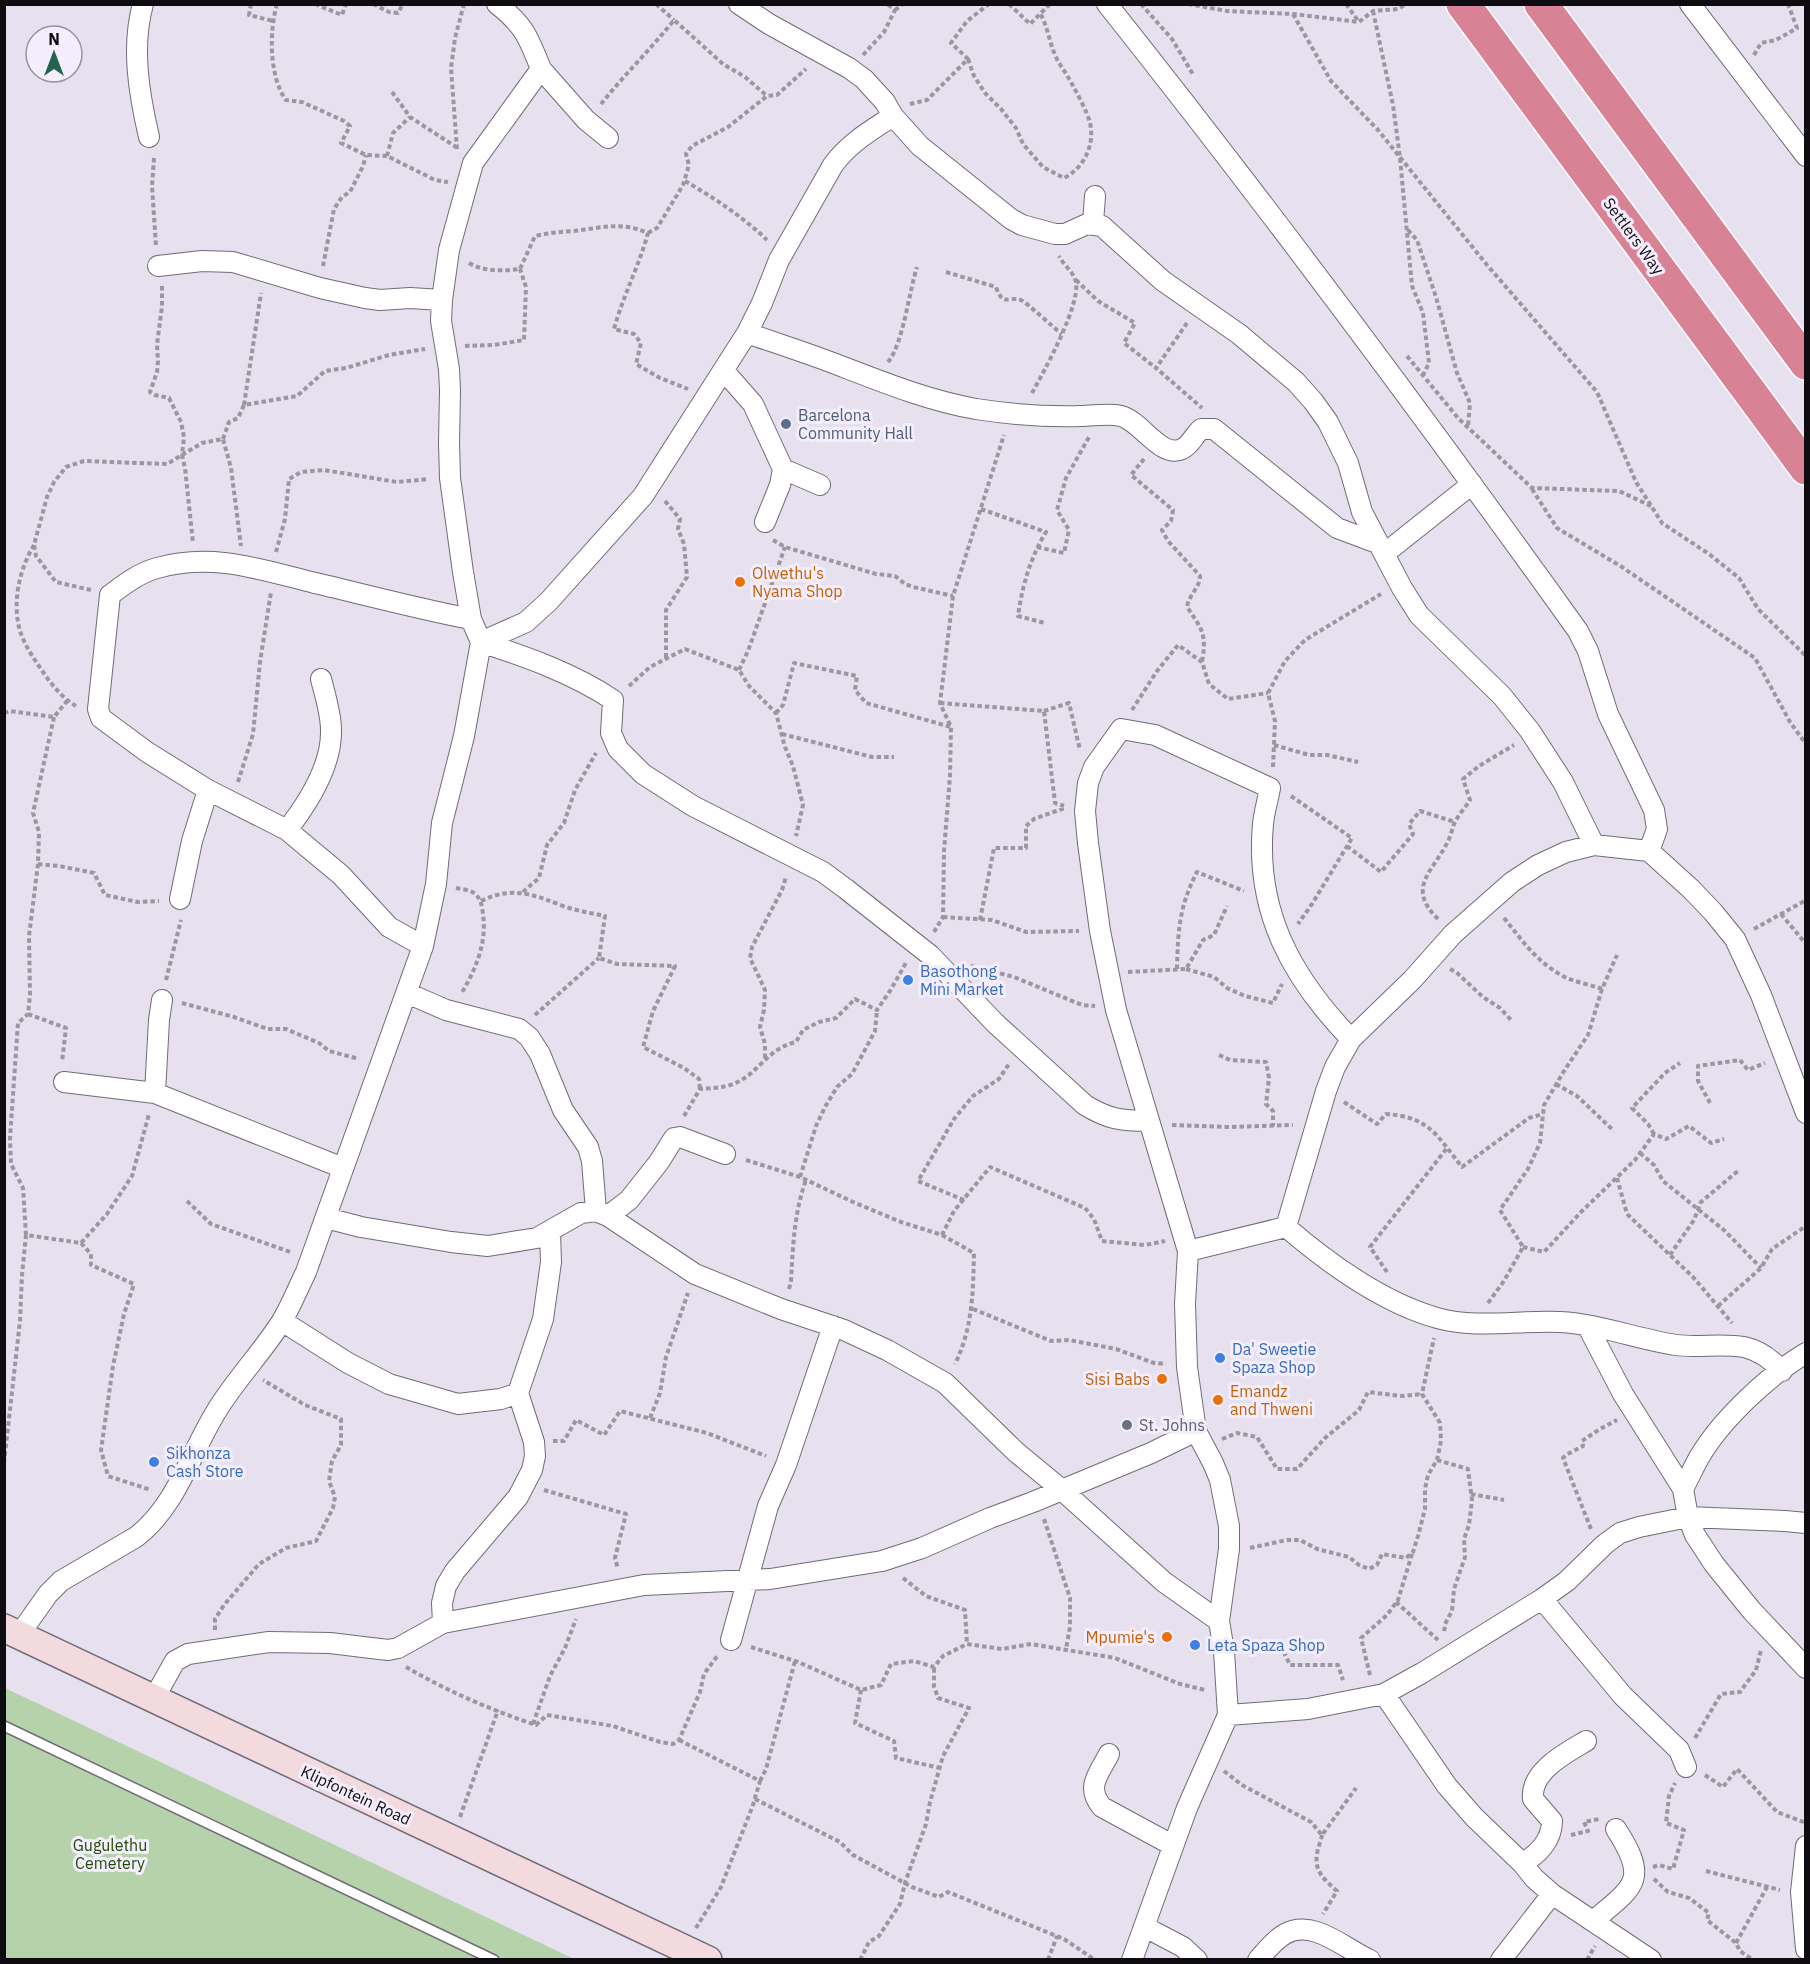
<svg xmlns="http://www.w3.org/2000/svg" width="1810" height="1964" font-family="'IBM Plex Sans',sans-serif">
	<rect width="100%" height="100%" fill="#e7e0ee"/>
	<path fill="#b6d2ab" d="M 5,1688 L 574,1959 L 5,1959 Z"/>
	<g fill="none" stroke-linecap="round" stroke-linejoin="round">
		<g stroke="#716b78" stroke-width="12">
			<path id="service" d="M 4,1726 L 494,1960"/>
		</g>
		<g stroke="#716b78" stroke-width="22">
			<path id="minor" d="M 143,4 C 131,47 139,94 149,137
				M 497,4 C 525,26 528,37 541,69 L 473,163 L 449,250 L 442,300 L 441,321 L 449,369 L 450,390 L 449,443 L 450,478 L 463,572 L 471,619 L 481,642 C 526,657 573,673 613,700 L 611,733 L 618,749 L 643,774 L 693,806 L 823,872 L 846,889 L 930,955 L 995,1023 L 1085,1105 C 1108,1119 1121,1121 1148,1121
				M 739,4 L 769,24 L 849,68 L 864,79 L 885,102 L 893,116 L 920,146 L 1011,219 L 1022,225 L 1055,234 L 1065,234 L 1087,224 L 1102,226 L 1163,281 L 1239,334 L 1296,382 L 1313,401 L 1328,422 L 1348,463 L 1362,512 L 1402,588 L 1419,615 L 1502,696 L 1530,731 L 1563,782 L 1594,845
				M 1107,4 C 1270,209 1426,419 1578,631 L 1588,651 L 1608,714 L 1654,810 L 1657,829 L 1649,851
				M 1690,4 L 1806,156
				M 541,69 L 586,120 L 608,138
				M 1093,223 L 1095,196
				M 158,266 L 202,261 L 233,262 L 320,288 L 365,298 L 380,300 L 410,298 L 442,300
				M 747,333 C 776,343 804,352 833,363 C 880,381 926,400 976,409 C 1008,414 1048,417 1081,416 C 1094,416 1107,413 1121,416 C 1141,421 1161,459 1182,449 C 1191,445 1194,435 1201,429 L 1214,429 L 1337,528 L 1377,543
				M 724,371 L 753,404 L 783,469 L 780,485 L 765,522
				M 783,469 L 820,485
				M 1384,554 L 1472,484
				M 287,830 C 308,803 332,766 331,730 C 331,713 325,695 321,679
				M 180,899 L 192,841 L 208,790
				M 423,946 L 389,927 L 341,875 L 287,830 L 208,790 L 147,752 L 101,718 L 98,709 L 110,595 C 125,584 139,573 157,568 C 213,552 262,570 315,583 C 367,595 419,609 471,619
				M 407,993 L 446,1010 L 519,1029 L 529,1037 L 540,1054 L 563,1110 L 588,1147 L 592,1161 L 596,1211
				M 64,1082 L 155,1093 L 343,1168
				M 155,1093 L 159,1020 L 162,1000
				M 608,1216 L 629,1200 L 659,1162 L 674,1138 L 680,1137 L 725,1154
				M 326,1218 L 361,1227 L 451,1242 L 488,1246 L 537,1238 L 581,1213 L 596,1211 L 608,1216 L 695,1274 L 781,1309 L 844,1330 L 887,1350 L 945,1383 L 1016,1452 L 1062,1490 L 1164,1582 L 1219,1621 L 1224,1651 L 1228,1715 L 1187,1808 L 1132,1960
				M 1286,1227 L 1326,1091 L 1335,1067 L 1351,1039 L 1412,980 L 1453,934 L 1512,882 L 1538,865 L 1566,852 L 1594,845 L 1649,851 L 1691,889 L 1713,912 L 1735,939 L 1761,995 L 1806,1113
				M 1286,1227 C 1328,1263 1384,1303 1437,1318 C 1476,1329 1520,1320 1560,1322 C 1599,1324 1637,1339 1676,1345 C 1698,1348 1721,1343 1744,1347 C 1758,1350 1772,1360 1782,1371
				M 1188,1251 L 1286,1227
				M 282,1321 L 348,1363 L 389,1384 L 458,1404 L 501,1399 L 518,1393
				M 1588,1327 L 1623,1394 L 1683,1489 L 1688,1517 L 1695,1535 L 1714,1564 L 1752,1611 L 1806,1668
				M 1683,1489 C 1689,1478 1694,1466 1700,1456 C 1722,1419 1769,1375 1806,1353
				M 1542,1599 L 1623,1696 L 1679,1750 L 1686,1767
				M 1219,1621 L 1229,1549 L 1229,1526 L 1220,1480 L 1213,1463 L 1196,1431 L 1187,1367 L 1185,1304 L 1188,1251 L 1116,1010 L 1100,931 L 1088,843 L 1085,811 L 1088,783 L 1094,767 L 1121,729 L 1155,735 L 1270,788 C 1268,800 1264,812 1263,824 C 1255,912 1292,978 1351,1039
				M 443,1623 L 644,1585 L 770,1579 L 882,1561 L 922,1548 L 990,1518 L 1033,1502 L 1151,1453 L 1196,1431
				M 19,1635 L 48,1594 L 61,1581 L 136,1537 C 178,1505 191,1450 219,1407 C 238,1377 263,1351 282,1321 C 291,1306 298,1288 306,1272 L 423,946 L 436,884 L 442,823 L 464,736 L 481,642 L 526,622 L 549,601 L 643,496 L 747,333 L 762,303 L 779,260 L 833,165 C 849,143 870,131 893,116
				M 731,1640 L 768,1506 L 786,1465 L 833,1326
				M 1384,1694 L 1447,1786 L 1474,1817 L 1522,1863 L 1534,1878 L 1552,1894 L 1651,1960
				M 153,1700 L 175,1661 L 188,1654 L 269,1642 L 330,1643 L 388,1650 L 398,1648 L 443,1623 L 442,1603 L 446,1586 L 455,1571 L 518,1497 L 532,1470 L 535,1456 L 534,1442 L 518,1393 L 543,1319 L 551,1262 L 550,1232
				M 1228,1715 L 1308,1709 L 1384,1694 L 1422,1673 L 1542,1599 L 1567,1581 L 1605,1544 L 1620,1533 L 1639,1527 L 1688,1517 L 1785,1521 L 1806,1523
				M 1109,1754 C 1099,1774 1085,1787 1102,1807 L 1172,1845
				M 1806,1846 L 1801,1892 L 1806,1949
				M 1522,1863 C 1538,1855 1552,1840 1552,1821 L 1533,1799 C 1530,1771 1566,1753 1586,1741
				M 1593,1921 C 1635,1886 1649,1880 1616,1829
				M 1145,1927 L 1183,1947 L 1197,1960
				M 1258,1960 C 1266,1951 1274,1940 1285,1934 C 1313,1918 1345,1949 1370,1960
				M 1501,1960 L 1552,1894"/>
		</g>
		<g stroke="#716b78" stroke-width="30">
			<path id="secondary" d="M 4,1628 L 708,1960"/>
		</g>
		<g stroke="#fff" stroke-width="36">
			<path id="motorway" d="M 1463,4 L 1806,468
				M 1541,4 L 1806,363"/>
		</g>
		<path stroke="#9b96a0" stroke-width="4" stroke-dasharray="4.5 3" stroke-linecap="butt" d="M 251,4 L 249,15 L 273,21
			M 277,4 C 269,31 269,77 286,100 L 302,102 L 344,121 L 350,126 L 341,143 L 366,155 L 387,156 L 435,180 L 448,182
			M 315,4 L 342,15 L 346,4
			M 373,4 L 389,12 L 398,13 L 403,4
			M 656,4 L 674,20
			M 1009,4 L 1030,24 L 1050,4
			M 1141,4 L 1172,39 L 1194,76
			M 1188,4 L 1227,11 L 1293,14 L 1359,22 L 1373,11 L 1398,9 L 1406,4
			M 1346,4 L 1359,22
			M 895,10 L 903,4
			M 1373,11 L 1393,105 L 1400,158 L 1412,286 L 1423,313 L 1429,363 L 1423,375
			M 1293,14 L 1331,81 L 1378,130 L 1487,265 L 1597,392 L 1636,482 L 1662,523 L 1709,554 L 1739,578 L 1758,609 L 1806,656
			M 863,55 L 884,32 L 895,10 L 887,4
			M 1754,55 L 1761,43 L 1776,40 L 1797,28 L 1788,4
			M 968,59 L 974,76 L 985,93 L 1001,109 L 1016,128 L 1023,144 L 1043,167 L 1064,178 C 1084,168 1095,145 1090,123 C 1088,113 1074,87 1068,77 C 1064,70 1059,64 1056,57 C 1049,42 1048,27 1040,13
			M 392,92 L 410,117 L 456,147
			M 601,104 C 624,75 651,49 674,20 L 723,64 L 745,77 L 767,96
			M 910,104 L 927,100 L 968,59 L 951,43 L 967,21 L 989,4
			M 457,149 L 451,68 L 455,38 L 464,4
			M 387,156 L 393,133 L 410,117
			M 154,158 L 152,186 L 156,246
			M 685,181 C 714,198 742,216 767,240
			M 1408,230 L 1417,240 L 1436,297 L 1457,373 L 1470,403 L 1468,427
			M 648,233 L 657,228 L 683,185 L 689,165 L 686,154 L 692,146 L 728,127 L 767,96 L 777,95 L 806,69
			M 469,263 C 484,272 504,271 520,269 L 535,236 C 548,233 560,232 573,231 C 602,228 620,221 648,233 C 639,266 623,296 614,329 L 634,334 L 641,343 L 636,364 L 660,378 L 688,389
			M 323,266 L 334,209 L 342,197 L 350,192 L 363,166 L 366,155
			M 946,272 L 996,287 C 1003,307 1007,296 1021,300 C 1026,302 1055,329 1062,334
			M 1076,280 L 1098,301 L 1135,323 L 1124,343 L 1156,368
			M 162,286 L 162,306 L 157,345 L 158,361 L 157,372 L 150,392 L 155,395 L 169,398 L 181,422 L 184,437 L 182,455 L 185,468 L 193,543
			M 1187,323 L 1156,368 L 1202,408
			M 465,346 L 494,345 L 524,340 L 526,287 L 520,269
			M 1407,356 L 1458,418 L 1532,488 L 1619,491 L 1651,506
			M 888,362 C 903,344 909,292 917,267
			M 1032,393 C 1043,373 1084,300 1075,279 C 1072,271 1063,264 1059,256
			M 244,405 L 261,293
			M 223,439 L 229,422 L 238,418 L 244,405 L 297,396 L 325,371 L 346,368 L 389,355 L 425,349
			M 1144,459 L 1131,475 L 1173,510 L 1171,521 L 1162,530 L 1168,541 L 1200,576 C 1200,588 1189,594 1187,607 C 1202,629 1207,634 1202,662
			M 1532,489 L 1557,528 L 1622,567 L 1755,658 L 1790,722 L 1806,744
			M 665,501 L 680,519 L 678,529 L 684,544 L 687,577 L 666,610 L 666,659
			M 981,509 L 1046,532 C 1030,558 1022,587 1018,616 L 1045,623
			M 773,540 L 785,547 L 876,574 L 895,576 L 905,584 L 913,587 L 953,596
			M 34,545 C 19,570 12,603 20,631 C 25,646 34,659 43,672 C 52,685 62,698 76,706
			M 1037,547 L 1064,553 L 1069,530 L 1057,510 L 1066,478 L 1089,437
			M 276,552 L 285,519 L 289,479 L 301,472 L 324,470 L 397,482 L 429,479
			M 91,590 L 56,582 L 36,556 L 34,545 L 47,497 L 54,482 L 66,467 L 84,461 L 167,464 L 202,443 L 223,439 L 231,468 L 241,546
			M 739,670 L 748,651 L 785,547
			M 629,686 L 650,667 L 685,649 L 739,670 L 749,686 L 776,713 L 785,747 L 793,766 L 803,805 L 796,836
			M 940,703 L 1044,711 L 1055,803 L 1064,806
			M 1132,710 L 1157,671 L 1178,645 L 1202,662 L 1209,684 L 1228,699 L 1268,693
			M 1044,711 L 1069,703 L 1080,750
			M 4,713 L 10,711 L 54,717 L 67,701
			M 776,713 L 783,705 L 794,663 L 857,676 L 855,690 L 866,703 L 951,727
			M 782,734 L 872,757 L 894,757
			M 1274,745 L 1309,755 L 1327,755 L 1358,762
			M 1273,767 L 1275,721 L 1268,693 L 1285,661 L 1305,640 L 1381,594
			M 238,782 L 253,734 L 260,662 L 271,592
			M 1291,796 L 1352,838 L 1312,904 L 1298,924
			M 1347,846 L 1381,872 L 1413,834 L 1409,824 L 1420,811 L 1455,822
			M 38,864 L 59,866 L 94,873 L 105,895 L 138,902 L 159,901
			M 456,888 C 461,889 470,890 474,893 C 481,898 482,906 483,914 C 487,943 476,969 461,994
			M 523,892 L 539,878 L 547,845 L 564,823 L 575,790 L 596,753
			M 481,901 C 512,886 533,894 563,906 C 577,911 591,913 605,916 L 599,958 L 617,964 L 675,966 L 653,1011 L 643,1047 L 684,1068 L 699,1079 L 700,1089
			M 1781,914 L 1806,944
			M 943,917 L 992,920 L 1026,932 L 1079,931
			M 1504,918 C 1522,940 1535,960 1561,975 C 1573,982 1589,984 1602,989
			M 1438,919 C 1405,887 1434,871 1448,841 C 1451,836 1452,829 1454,824 C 1458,815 1465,808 1470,800 L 1463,779 L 1479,766 L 1514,745
			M 980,920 L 994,848 L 1026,848 L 1026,826 L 1034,819 L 1065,808
			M 1754,929 L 1806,900
			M 934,932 L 943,917 L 944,851 L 950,776 L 951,727 L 940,703 L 953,596 L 1004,435
			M 971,966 L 1014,977 L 1082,1005 L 1095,1006
			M 1177,969 C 1178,930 1179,907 1197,872 L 1244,891
			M 1186,969 L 1214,977 L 1227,988 L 1245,996 L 1273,1003 L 1282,984
			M 1450,969 L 1456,972 L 1483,997 L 1500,1008 L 1512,1021
			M 1128,972 L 1186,969 L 1203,940 L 1214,935 L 1227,906
			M 166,980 L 181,920
			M 182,1003 L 234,1017 L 268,1029 L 286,1029 L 319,1043 L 329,1051 L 359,1059
			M 28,1014 L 66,1028 L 62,1062
			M 535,1015 L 599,958
			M 1219,1055 L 1230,1060 L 1266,1062 L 1269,1078 L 1266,1104 L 1273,1111 L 1273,1126
			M 765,1058 L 765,1044 L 760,1027 L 764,1010 L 765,990 L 750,958 L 752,947 L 782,890 L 786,877
			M 1556,1084 L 1577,1096 L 1614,1131
			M 1344,1102 L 1377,1124 L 1386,1114 C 1430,1117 1437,1136 1462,1167 L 1529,1118 L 1543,1114
			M 1710,1103 L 1698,1081 L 1698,1066 L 1740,1060 L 1748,1070 L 1765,1063
			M 684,1116 L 700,1089 C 710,1088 724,1088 733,1084 C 758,1075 766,1049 796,1042 L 803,1030 L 819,1022 L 836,1018 L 855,999 L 877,1010 L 890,991 L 907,961
			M 1172,1125 L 1228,1127 L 1293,1125
			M 1654,1134 L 1648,1124 L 1632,1108 L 1665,1073 L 1680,1063
			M 1640,1153 L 1654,1165 L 1663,1181 L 1725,1231 L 1761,1268
			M 746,1160 L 800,1177 L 853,1202 L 901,1222 L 942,1235 L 954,1211 L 990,1167 L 1085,1208 L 1094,1219 L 1102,1241 L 1145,1245 L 1165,1241
			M 800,1177 L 816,1126 L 825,1107 L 837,1087 L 852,1074 L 875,1031 L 877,1010
			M 1617,1178 L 1627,1214 L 1693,1277 L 1732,1323
			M 964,1200 L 918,1181 L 954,1119 L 973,1096 L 999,1079 L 1009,1064
			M 187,1201 L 211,1224 L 290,1252
			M 26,1235 L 23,1188 L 11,1164 L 10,1138 L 18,1023 L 28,1014 L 30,995 L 29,936 L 38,864 L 39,832 L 33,813 L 54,717
			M 942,1235 L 974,1253 C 973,1292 973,1327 955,1364
			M 81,1243 L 91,1254 L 91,1265 L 134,1284 L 124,1314 L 113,1366 L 101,1450 L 108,1476 L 151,1490
			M 1523,1247 L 1544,1252 L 1581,1212 L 1635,1160 L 1654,1134 L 1666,1139 L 1689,1126 L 1711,1143 L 1724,1139
			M 1670,1255 L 1694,1220 L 1701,1202 L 1739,1170
			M 1387,1272 L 1370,1247 L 1447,1148
			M 789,1289 L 791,1281 C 793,1246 794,1213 806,1180
			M 1488,1303 L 1504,1281 L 1523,1247 L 1500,1210 L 1528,1169 L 1540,1143 L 1544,1105 L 1564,1071 L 1588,1035 L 1602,989 L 1617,955
			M 1718,1306 L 1761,1268 L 1772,1249 L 1806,1226
			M 973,1309 L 1051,1341 L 1069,1340 L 1116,1349 L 1154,1363 L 1166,1364
			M 650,1418 L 660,1393 L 666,1357 L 688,1293
			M 1222,1439 L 1237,1433 L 1257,1437 L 1277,1469 L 1297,1469 L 1325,1438 L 1359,1410 L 1368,1392 L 1402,1396 L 1422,1394
			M 553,1441 L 564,1441 L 576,1420 L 604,1435 L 620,1411 L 707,1433 L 766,1456
			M 1437,1460 L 1468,1469 L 1472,1500 L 1469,1525 L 1464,1539 L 1465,1557 L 1454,1589 L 1452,1611 L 1445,1624 L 1444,1633
			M 4,1463 L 20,1321 L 22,1275 L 26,1235 L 81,1243 L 107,1214 L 132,1176 L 149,1114
			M 544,1490 L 626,1514 L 615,1558 L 618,1569
			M 1471,1494 L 1504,1500
			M 1044,1519 L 1070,1598 L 1070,1627 L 1066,1649
			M 1591,1529 L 1563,1458 L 1566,1455 L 1583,1446 L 1582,1441 L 1600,1429 L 1617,1420
			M 1250,1548 L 1287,1540 L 1300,1540 L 1317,1549 L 1349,1557 L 1359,1565 L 1369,1569 L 1377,1565 L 1382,1554 L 1406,1558 L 1413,1552 L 1418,1536 L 1425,1509 L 1425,1489 L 1428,1475 L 1437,1460 L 1441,1441 L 1440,1423 L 1422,1394 L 1434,1338
			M 903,1578 L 926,1596 L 965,1610 L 967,1644
			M 1396,1602 L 1438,1640
			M 215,1630 L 215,1619 L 224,1605 L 259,1564 L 286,1548 L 316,1541 L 333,1508 L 335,1497 L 329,1481 L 332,1461 L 341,1445 L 341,1419 L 305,1405 L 263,1380
			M 1245,1645 L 1279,1642 L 1290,1665 L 1338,1665 L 1343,1680
			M 751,1647 L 798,1662 L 861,1690 L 881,1685 L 891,1664 L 914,1661 L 934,1667 L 943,1656 L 967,1644 L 1002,1649 L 1031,1644 L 1115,1658 L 1180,1684 L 1205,1690
			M 406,1667 C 447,1691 491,1710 536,1725 L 547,1715 L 613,1726 L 660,1742 L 673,1744 L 679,1740 L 700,1692 L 704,1674 L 718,1655
			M 1370,1675 L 1361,1638 L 1387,1615 L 1398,1600 L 1412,1554
			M 861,1690 L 855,1723 L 894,1741 L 896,1758 L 940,1768
			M 533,1724 L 550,1676 L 565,1648 L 576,1619
			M 1695,1738 L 1721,1694 L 1740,1692 L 1756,1670 L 1761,1650
			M 679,1740 L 760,1781 L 753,1805 L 721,1887 L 696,1928
			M 1224,1771 L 1242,1785 L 1311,1822 L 1322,1835 L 1356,1788
			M 1705,1775 L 1723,1787 L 1737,1769 L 1777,1812 L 1806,1823
			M 760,1781 L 766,1769 L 795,1661
			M 755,1799 L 840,1842 L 853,1855 L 912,1887 L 939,1897 L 948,1892 L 1064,1939 L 1095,1960
			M 460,1817 L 498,1710
			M 1322,1835 C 1321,1841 1318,1847 1317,1854 C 1314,1872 1325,1880 1337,1891 L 1323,1914
			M 1571,1835 L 1588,1831 L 1584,1822 L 1599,1819
			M 1653,1867 L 1659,1865 L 1673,1869 L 1684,1830 L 1666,1823 L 1669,1796 L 1675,1783
			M 1706,1871 L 1780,1890
			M 1654,1879 L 1668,1892 L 1689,1898 L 1709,1913 L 1707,1920 L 1736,1943 L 1740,1951 L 1753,1960
			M 1736,1943 L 1767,1887
			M 860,1960 L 869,1942 L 879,1936 L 900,1904 L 905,1883 L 926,1824 L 930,1802 L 943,1756 L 969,1708 L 938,1698 L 934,1686 L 934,1667
			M 1048,1960 L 1057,1936
			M 1587,1960 L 1595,1946"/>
		<use href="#service" stroke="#fff" stroke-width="9"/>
		<use href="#minor" stroke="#fff" stroke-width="20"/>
		<use href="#secondary" stroke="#f3dadf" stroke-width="27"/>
		<use href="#motorway" stroke="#d78395" stroke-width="33"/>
	</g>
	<circle fill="#5c6f8a" stroke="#f4edfc" stroke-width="2" cx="786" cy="424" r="6"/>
	<g fill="#e8710a" stroke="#f4edfc" stroke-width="2">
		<circle cx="740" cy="582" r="6"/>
		<circle cx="1162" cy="1379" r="6"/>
		<circle cx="1218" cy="1400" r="6"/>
		<circle cx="1167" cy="1637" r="6"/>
	</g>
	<g fill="#3f7fe0" stroke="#f4edfc" stroke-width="2">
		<circle cx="908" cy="980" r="6"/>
		<circle cx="1220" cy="1358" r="6"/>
		<circle cx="154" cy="1462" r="6"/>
		<circle cx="1195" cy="1645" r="6"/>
	</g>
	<circle fill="#6b7280" stroke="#f4edfc" stroke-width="2" cx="1127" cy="1425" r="6"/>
	<g text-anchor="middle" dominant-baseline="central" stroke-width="6" stroke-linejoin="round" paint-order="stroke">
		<g font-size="16" fill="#0e0c11" stroke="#f4edfc">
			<text transform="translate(1634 236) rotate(54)">Settlers Way</text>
			<text transform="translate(356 1795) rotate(25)">Klipfontein Road</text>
		</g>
		<g font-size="16" fill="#4e5e75" stroke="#f4edfc" text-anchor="start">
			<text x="798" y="415">Barcelona<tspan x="798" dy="18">Community Hall</tspan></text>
		</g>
		<g font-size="16" fill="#c56008" stroke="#f4edfc" text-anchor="start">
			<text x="752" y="573">Olwethu's<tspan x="752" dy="18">Nyama Shop</tspan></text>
			<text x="1150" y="1379" text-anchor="end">Sisi Babs</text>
			<text x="1230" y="1391">Emandz<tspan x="1230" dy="18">and Thweni</tspan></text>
			<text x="1155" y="1637" text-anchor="end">Mpumie's</text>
		</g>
		<g font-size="16" fill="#366cbe" stroke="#f4edfc" text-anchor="start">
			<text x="920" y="971">Basothong<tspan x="920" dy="18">Mini Market</tspan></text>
			<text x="1232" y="1349">Da' Sweetie<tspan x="1232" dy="18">Spaza Shop</tspan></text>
			<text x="166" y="1453">Sikhonza<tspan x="166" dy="18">Cash Store</tspan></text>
			<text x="1207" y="1645">Leta Spaza Shop</text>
		</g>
		<g font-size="16" fill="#5b616d" stroke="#f4edfc" text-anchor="start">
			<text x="1139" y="1425">St. Johns</text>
		</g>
		<g font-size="16" fill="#204c08" stroke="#f4edfc">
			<text x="110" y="1845">Gugulethu<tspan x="110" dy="18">Cemetery</tspan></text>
		</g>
	</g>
	<rect width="1810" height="1964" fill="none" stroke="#0e0c11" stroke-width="12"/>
	<g transform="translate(54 54)"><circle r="28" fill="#f4edfc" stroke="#98939e" stroke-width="1.5"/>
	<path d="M0-4.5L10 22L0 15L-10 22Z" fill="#26634e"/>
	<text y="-9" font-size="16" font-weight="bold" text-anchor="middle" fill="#0e0c11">N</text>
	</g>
</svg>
